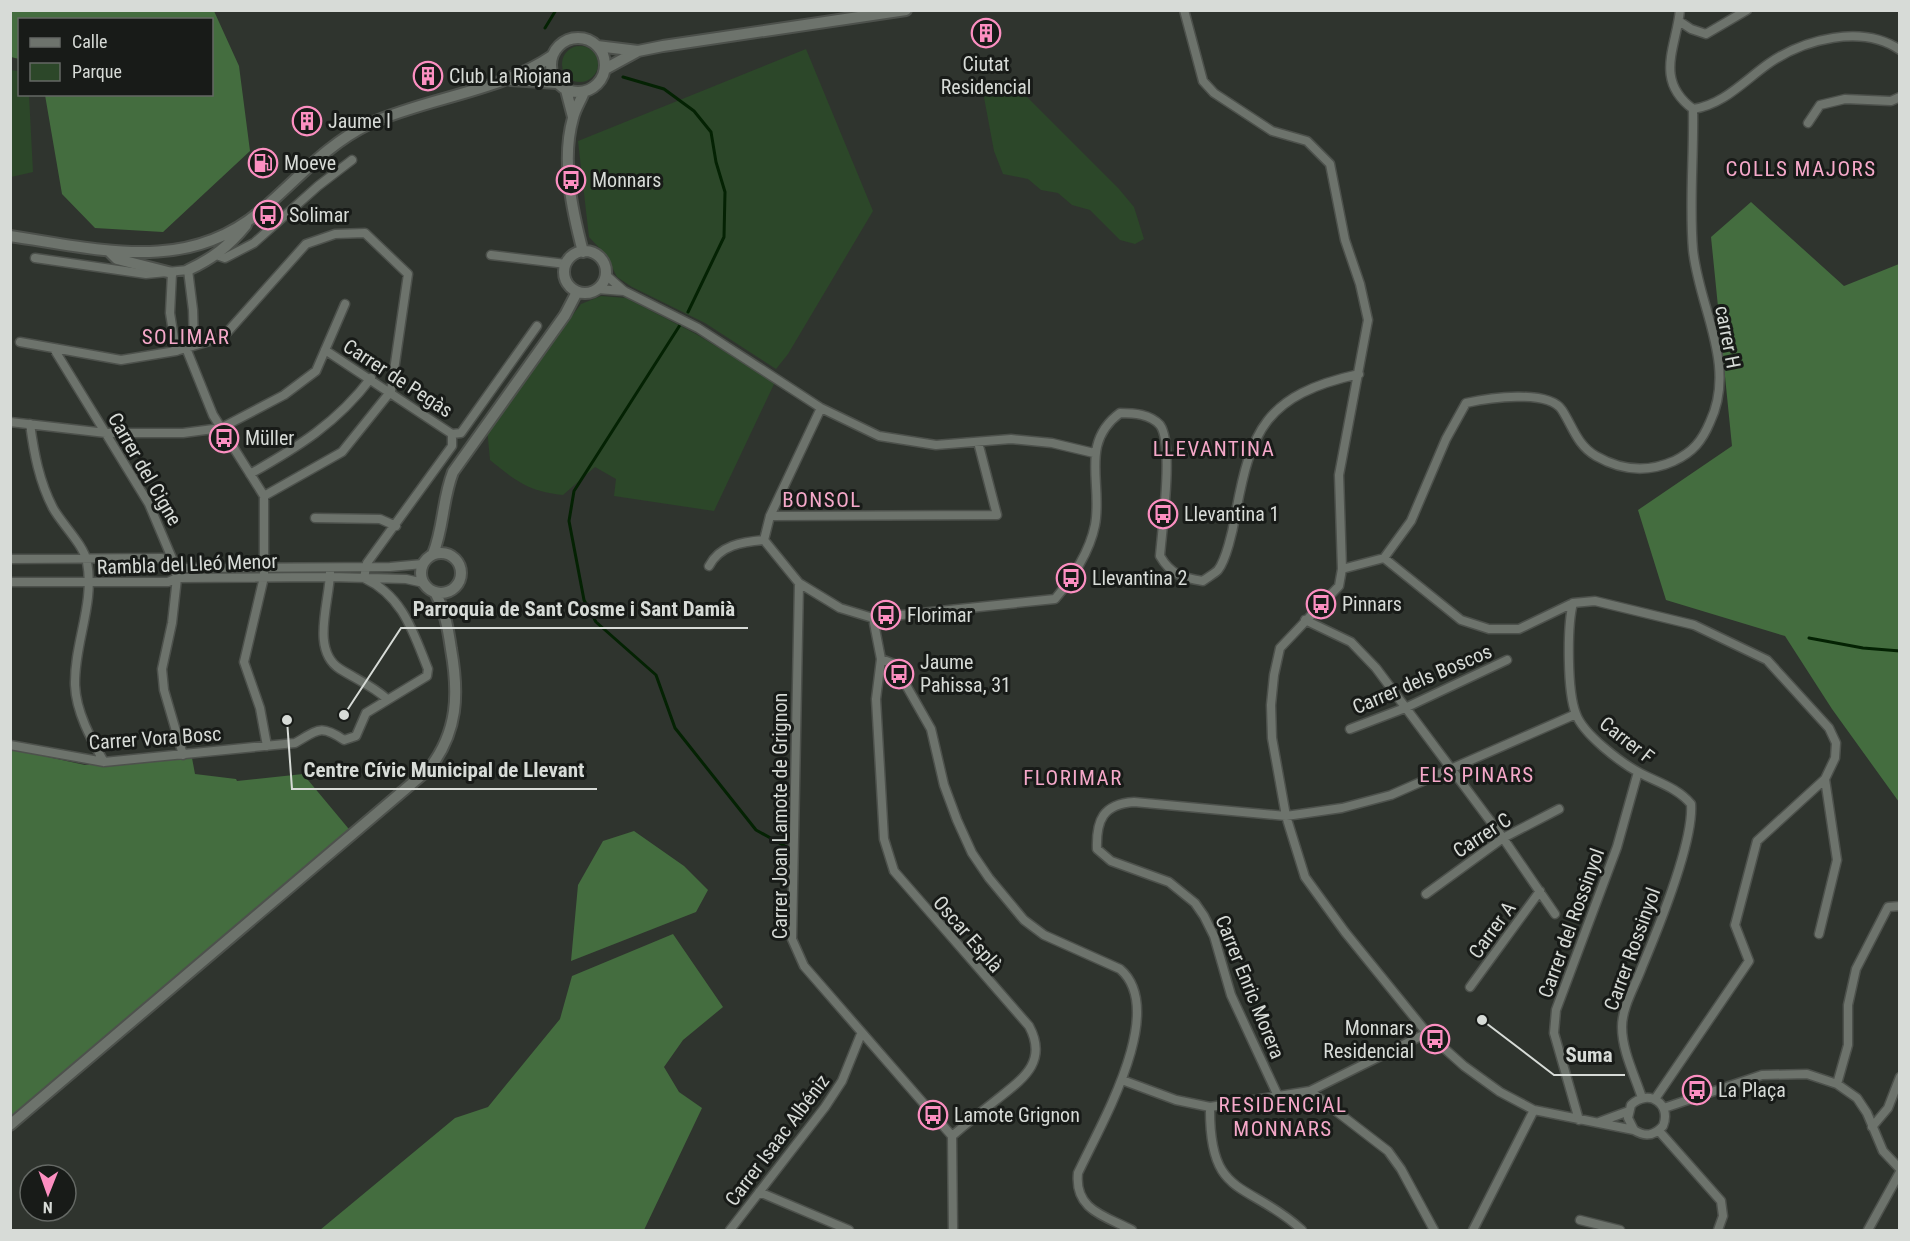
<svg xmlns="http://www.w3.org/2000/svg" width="1910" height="1241" font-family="'Roboto Condensed',sans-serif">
	<rect width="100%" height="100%" fill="#2f342e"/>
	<path fill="#2c4729" d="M562 64a18 18 0 1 1 36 0a18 18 0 1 1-36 0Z
		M 806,49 L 873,211 L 788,354 L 776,369 L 705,323 L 632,287 L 617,277 L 606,255 L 589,237 L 578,141 Z
		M 10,70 L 19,71 L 20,94 L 29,95 L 33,172 L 11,177 Z
		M 991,81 L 1011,81 L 1119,189 L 1134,207 L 1144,239 L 1135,244 L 1120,240 L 1090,210 L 1072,205 L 1058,193 L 1041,190 L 1028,179 L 1003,174 L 994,151 L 983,92 Z
		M 601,296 L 626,298 L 696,334 L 775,382 L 714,511 L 614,496 L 616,479 L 595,467 L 563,495 C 528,491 517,482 490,460 L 487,428 L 581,304 Z"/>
	<path fill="#446d3f" d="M 10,11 L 214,11 L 239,66 L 250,151 L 163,232 L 95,228 L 62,194 L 45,95 L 212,94 L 212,20 L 20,20 L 19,59 L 11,57 Z
		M 1751,202 L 1844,286 L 1899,264 L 1899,802 L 1832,709 L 1785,636 L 1666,600 L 1638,510 L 1732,446 L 1711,237 Z
		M 11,749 L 85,765 L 192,758 L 195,774 L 236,779 L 237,781 L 303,774 L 353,834 L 11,1125 Z
		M 634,831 L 684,866 L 708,890 L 696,912 L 571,961 L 578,885 L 603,841 Z
		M 673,934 L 723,1007 L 683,1040 L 664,1067 L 679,1092 L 702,1108 L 644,1230 L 320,1230 L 455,1118 L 488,1107 L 560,1019 L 572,976 Z"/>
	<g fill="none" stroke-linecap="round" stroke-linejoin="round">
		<path stroke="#042203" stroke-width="3" d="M 545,28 L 556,10
			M 623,77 L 664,89 L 694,111 L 711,132 L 716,162 L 725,192 L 724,237 L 688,312
			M 680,325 L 574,491 L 569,521 L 584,600 L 596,622 L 656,675 L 675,728 L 756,830 L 792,850
			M 1809,638 L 1863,648 L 1900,651"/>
		<g stroke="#4d514c" stroke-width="11">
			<path id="minor" d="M 1184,10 L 1203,81 L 1214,93 L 1272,131 L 1307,141 L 1330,164 L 1345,240 L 1360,284 L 1368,320 L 1339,475 L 1342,569 L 1339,586 L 1280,648 L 1274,675 L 1271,705 L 1272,738 L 1286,816 L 1305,877 L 1345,932 L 1427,1033 L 1464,1066 L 1500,1092 L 1534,1110 L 1634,1130 C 1645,1137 1654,1136 1663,1126 C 1672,1104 1649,1088 1631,1105 L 1628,1118 L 1634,1130
				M 1680,10 C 1676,48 1654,80 1693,109 C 1723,105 1744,81 1768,64 C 1804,39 1862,24 1900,50
				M 1679,21 L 1691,29 L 1706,34 L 1747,10
				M 1808,123 L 1820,105 L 1845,99 L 1891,101 L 1900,97
				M 216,255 L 225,258 L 254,243 L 318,186 L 352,160
				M 491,255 L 566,264
				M 35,258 L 146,274 L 188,270 L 193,310 L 194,345
				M 172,273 L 170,313 L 176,351
				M 606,275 L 624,291 L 698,328 L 821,408 L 879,436 L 936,445 L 1011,439 L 1052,443 L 1094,453
				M 597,289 L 624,291
				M 20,342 L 121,360 L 176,351 L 223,337 L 306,244 L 335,234 L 365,233 L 408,274 L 391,391 L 342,452 L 264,496
				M 186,348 L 213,415 L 264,496 L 264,577 L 244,662 L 260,708 L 267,746
				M 54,349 L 149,504 L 174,563 L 177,578 L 172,623 L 162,669 L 164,690 L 183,755
				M 325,350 L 452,434
				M 821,408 L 770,516 L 764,540 L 799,583 L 840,608 L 873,618 L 1055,599 C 1072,579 1090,551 1095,525 C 1103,484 1079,443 1120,413 C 1134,413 1150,414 1160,425 C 1174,444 1162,529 1160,556 C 1171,575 1183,578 1203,581 C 1208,577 1214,574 1218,570 C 1226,560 1233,530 1235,517 C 1251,429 1265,395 1359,374
				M 10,422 L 106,433 L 183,433 L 221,428 L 284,395 L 316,371 L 345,304
				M 30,424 C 34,453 39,481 53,508 C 61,523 84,545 87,562 C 95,604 74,643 75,685 C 76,712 91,739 104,762
				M 452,434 L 461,433 L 537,326
				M 250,474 C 298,447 337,423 371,378
				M 770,516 L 997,515 L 978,442
				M 315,518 L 380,519 L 396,526
				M 1384,558 L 1411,521 L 1446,439 L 1466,403 C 1488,398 1548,389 1562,410 C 1573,427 1577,445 1596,456 C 1622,471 1647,473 1674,461 C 1693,452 1702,441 1710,422 C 1737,365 1699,308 1693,250 C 1689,204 1694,156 1693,109
				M 10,559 L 162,558 L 183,568 L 390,567 L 423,564
				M 709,566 C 720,545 742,542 764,540
				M 1342,569 L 1384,558 L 1461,620 L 1489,629 L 1519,629 L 1573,603 L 1595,601 L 1694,625 L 1767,660 L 1829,728 L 1836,743 L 1835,758 L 1825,779 L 1757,841 L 1735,925 L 1749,961 L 1655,1099
				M 330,572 C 330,601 310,650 340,669 C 356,679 373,686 387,699
				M 10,582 L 168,582 L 177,578 L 330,577 L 406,579 L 424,583
				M 799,583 L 792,939 L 804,966 L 952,1136
				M 1573,603 C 1567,626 1567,692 1576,714 C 1583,734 1621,763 1640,773 C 1657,782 1678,788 1691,804 C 1694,842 1658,929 1642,967 C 1635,986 1622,1007 1622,1027 C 1622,1051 1635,1076 1642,1098
				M 873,618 L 881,659 L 876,699 L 884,839 L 894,871 L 1029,1026 C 1049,1063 1021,1080 995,1101 C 981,1112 966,1124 952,1136
				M 1305,620 L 1351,642 L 1376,668 L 1503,838 L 1555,914
				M 881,659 L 894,664 L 931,729 L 944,785 L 957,820 L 972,853 L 989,878 L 1024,920 L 1044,935 L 1120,969 C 1169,1011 1099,1127 1078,1173 C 1074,1210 1105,1216 1132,1230
				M 1350,729 L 1405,708 L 1507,660
				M 10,745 L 104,762 L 295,743 C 318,730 320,724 344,740 L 356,736 L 366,713 L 427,676 L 428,669 C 413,632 403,596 364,578 L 367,563 L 452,446 L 452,434
				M 1426,894 L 1503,838 L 1559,809
				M 1819,934 L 1837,860 L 1825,779
				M 1470,987 L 1540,891
				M 1122,1080 L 1176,1100 L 1210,1107 L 1310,1091 L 1427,1033
				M 1837,1084 L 1848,1045 L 1848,1005 L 1856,969 L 1888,907 L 1900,906
				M 1310,1091 L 1388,1151 L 1401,1169 L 1434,1230
				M 1278,1096 L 1231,995 L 1214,936 L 1204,916 L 1195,903 L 1169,882 L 1111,861 L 1097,849 C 1096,820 1103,804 1134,802 L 1286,816 L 1342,808 L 1391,795 L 1576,714
				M 1210,1107 C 1209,1200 1247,1180 1302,1230
				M 1664,1108 L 1762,1075 L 1807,1074 L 1837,1084 L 1857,1098 L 1867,1113 L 1883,1151 L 1900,1169
				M 1579,1120 L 1554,1033 L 1556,1010 L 1617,847 L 1638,772
				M 1599,1122 L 1629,1111
				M 1872,1127 L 1888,1108 L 1900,1077
				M 1659,1131 L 1721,1201 L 1723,1216 L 1718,1230
				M 952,1136 L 953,1230
				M 759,1192 L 849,1230
				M 1580,1220 L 1620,1230
				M 730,1230 L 825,1107 L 842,1081 L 861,1034
				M 1473,1230 L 1534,1110
				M 1868,1230 L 1900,1172"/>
		</g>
		<g stroke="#4d514c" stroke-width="14">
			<path id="tertiary" d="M551 65a27 27 0 1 1 54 0a27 27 0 1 1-54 0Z
				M 597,46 L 638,51
				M 605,69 L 638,51 L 663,46 L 906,10
				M 511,80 L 557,83
				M 566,90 L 573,117
				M 10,236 C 99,249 188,275 263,209 C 298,179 327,144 369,124 C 429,97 499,92 552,56
				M 109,251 L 117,259 L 172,273
				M564 272a21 21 0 1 1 42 0a21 21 0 1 1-42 0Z
				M 583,252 C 572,210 561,160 573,118 C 575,109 581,100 584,92
				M 188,270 C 212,259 229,246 246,225
				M421 573a20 20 0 1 1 40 0a20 20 0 1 1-40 0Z
				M 433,554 C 444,527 442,500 453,472 L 565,315 L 577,292
				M 10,1125 L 429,769 C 458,732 459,694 451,649 C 448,628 445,611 435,592"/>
		</g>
		<use href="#minor" stroke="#6d736c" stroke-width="8"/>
		<use href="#tertiary" stroke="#6d736c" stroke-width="10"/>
	</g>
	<defs>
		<g id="building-ring" transform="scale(1.5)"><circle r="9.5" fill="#181b18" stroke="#fc8fc1" stroke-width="1.5"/><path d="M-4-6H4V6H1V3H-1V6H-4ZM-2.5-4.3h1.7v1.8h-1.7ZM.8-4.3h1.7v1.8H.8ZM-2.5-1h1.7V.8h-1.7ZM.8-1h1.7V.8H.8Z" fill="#fc8fc1"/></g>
		<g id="fuel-ring" transform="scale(1.5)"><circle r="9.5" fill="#181b18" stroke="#fc8fc1" stroke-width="1.5"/><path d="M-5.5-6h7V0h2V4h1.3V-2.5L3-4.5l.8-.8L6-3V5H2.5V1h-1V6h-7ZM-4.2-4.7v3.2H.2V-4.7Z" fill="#fc8fc1"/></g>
		<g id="bus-ring" transform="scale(1.5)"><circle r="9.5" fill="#181b18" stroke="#fc8fc1" stroke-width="1.5"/><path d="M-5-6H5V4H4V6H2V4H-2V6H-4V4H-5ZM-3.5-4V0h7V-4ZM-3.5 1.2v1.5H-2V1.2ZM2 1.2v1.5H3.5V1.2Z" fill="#fc8fc1"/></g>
	</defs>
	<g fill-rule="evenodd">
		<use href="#building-ring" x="986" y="33"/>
		<use href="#building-ring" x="428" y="76"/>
		<use href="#building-ring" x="307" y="121"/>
		<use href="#fuel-ring" x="263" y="163"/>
		<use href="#bus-ring" x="571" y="180"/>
		<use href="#bus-ring" x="268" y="215"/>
		<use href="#bus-ring" x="224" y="438"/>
		<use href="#bus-ring" x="1163" y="514"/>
		<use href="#bus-ring" x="1071" y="578"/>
		<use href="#bus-ring" x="1321" y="604"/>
		<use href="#bus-ring" x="886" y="615"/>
		<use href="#bus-ring" x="899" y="674"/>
		<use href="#bus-ring" x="1435" y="1039"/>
		<use href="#bus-ring" x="1697" y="1090"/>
		<use href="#bus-ring" x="933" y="1115"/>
	</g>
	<g text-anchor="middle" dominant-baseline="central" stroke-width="6" stroke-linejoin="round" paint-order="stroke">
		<g font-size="20" fill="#d7dbd7" stroke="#181b18" text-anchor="start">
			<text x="986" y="64" text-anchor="middle">Ciutat<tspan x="986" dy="23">Residencial</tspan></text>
			<text x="449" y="76">Club La Riojana</text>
			<text x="328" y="121">Jaume I</text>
			<text x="284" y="163">Moeve</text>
			<text x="592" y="180">Monnars</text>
			<text x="289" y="215">Solimar</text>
			<text x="245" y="438">Müller</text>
			<text x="1184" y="514">Llevantina 1</text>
			<text x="1092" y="578">Llevantina 2</text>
			<text x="1342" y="604">Pinnars</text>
			<text x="907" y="615">Florimar</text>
			<text x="920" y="662">Jaume<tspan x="920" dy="23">Pahissa, 31</tspan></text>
			<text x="1414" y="1028" text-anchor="end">Monnars<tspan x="1414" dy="23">Residencial</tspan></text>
			<text x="1718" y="1090">La Plaça</text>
			<text x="954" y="1115">Lamote Grignon</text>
		</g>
		<g font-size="20" fill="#d7dbd7" stroke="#181b18">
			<text transform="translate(1728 337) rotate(79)">carrer H</text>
			<text transform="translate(398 378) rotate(33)">Carrer de Pegàs</text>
			<text transform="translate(145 469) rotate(60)">Carrer del Cigne</text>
			<text transform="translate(187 564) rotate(-2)">Rambla del Lleó Menor</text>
			<text transform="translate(1422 679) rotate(-23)">Carrer dels Boscos</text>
			<text transform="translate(155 738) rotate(-4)">Carrer Vora Bosc</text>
			<text transform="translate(1627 740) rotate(38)">Carrer F</text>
			<text transform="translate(780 816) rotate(-90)">Carrer Joan Lamote de Grignon</text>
			<text transform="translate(1482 835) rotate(-33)">Carrer C</text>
			<text transform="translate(1571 923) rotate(-70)">Carrer del Rossinyol</text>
			<text transform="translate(1492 930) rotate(-54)">Carrer A</text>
			<text transform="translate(968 934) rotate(49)">Oscar Esplà</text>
			<text transform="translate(1632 949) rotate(-70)">Carrer Rossinyol</text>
			<text transform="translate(1250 987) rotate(68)">Carrer Enric Morera</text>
			<text transform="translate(777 1140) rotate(-53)">Carrer Isaac Albéniz</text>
		</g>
		<g font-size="21" letter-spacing="1.5" fill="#f5a8c9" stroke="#181b18">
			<text x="1801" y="169">COLLS MAJORS</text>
			<text x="186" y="337">SOLIMAR</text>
			<text x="1214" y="449">LLEVANTINA</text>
			<text x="822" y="500">BONSOL</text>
			<text x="1477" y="775">ELS PINARS</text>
			<text x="1073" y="778">FLORIMAR</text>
			<text x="1283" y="1105">RESIDENCIAL<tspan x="1283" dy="24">MONNARS</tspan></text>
		</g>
	</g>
	<path fill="none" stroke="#d7dbd7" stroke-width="2" d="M344 715L401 628H748M287 720L292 789H597M1482 1020L1554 1075H1625"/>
	<g fill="#d7dbd7" stroke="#181b18" stroke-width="2">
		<circle cx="344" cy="715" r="6"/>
		<circle cx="287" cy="720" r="6"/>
		<circle cx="1482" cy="1020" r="6"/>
	</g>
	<g font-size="21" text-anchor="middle" font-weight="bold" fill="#d7dbd7" stroke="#181b18" stroke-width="6" stroke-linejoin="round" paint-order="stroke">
		<text x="574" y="616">Parroquia de Sant Cosme i Sant Damià</text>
		<text x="444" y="777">Centre Cívic Municipal de Llevant</text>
		<text x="1589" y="1062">Suma</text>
	</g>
	<rect width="1910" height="1241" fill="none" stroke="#d7dbd7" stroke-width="24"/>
	<rect x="18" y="18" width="195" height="78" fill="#181b18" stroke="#646864" stroke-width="1.5"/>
	<rect x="30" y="38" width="30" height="9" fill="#6d736c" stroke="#646864" stroke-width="1.5"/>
	<text x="72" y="48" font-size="18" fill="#d7dbd7">Calle</text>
	<rect x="30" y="63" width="30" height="18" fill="#2c4729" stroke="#646864" stroke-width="1.5"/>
	<text x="72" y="78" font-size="18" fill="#d7dbd7">Parque</text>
	<g transform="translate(48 1193) rotate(181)"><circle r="28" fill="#181b18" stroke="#646864" stroke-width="1.5"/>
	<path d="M0-4.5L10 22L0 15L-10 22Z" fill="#fc8fc1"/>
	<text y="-9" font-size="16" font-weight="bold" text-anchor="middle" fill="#d7dbd7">N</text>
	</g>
</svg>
